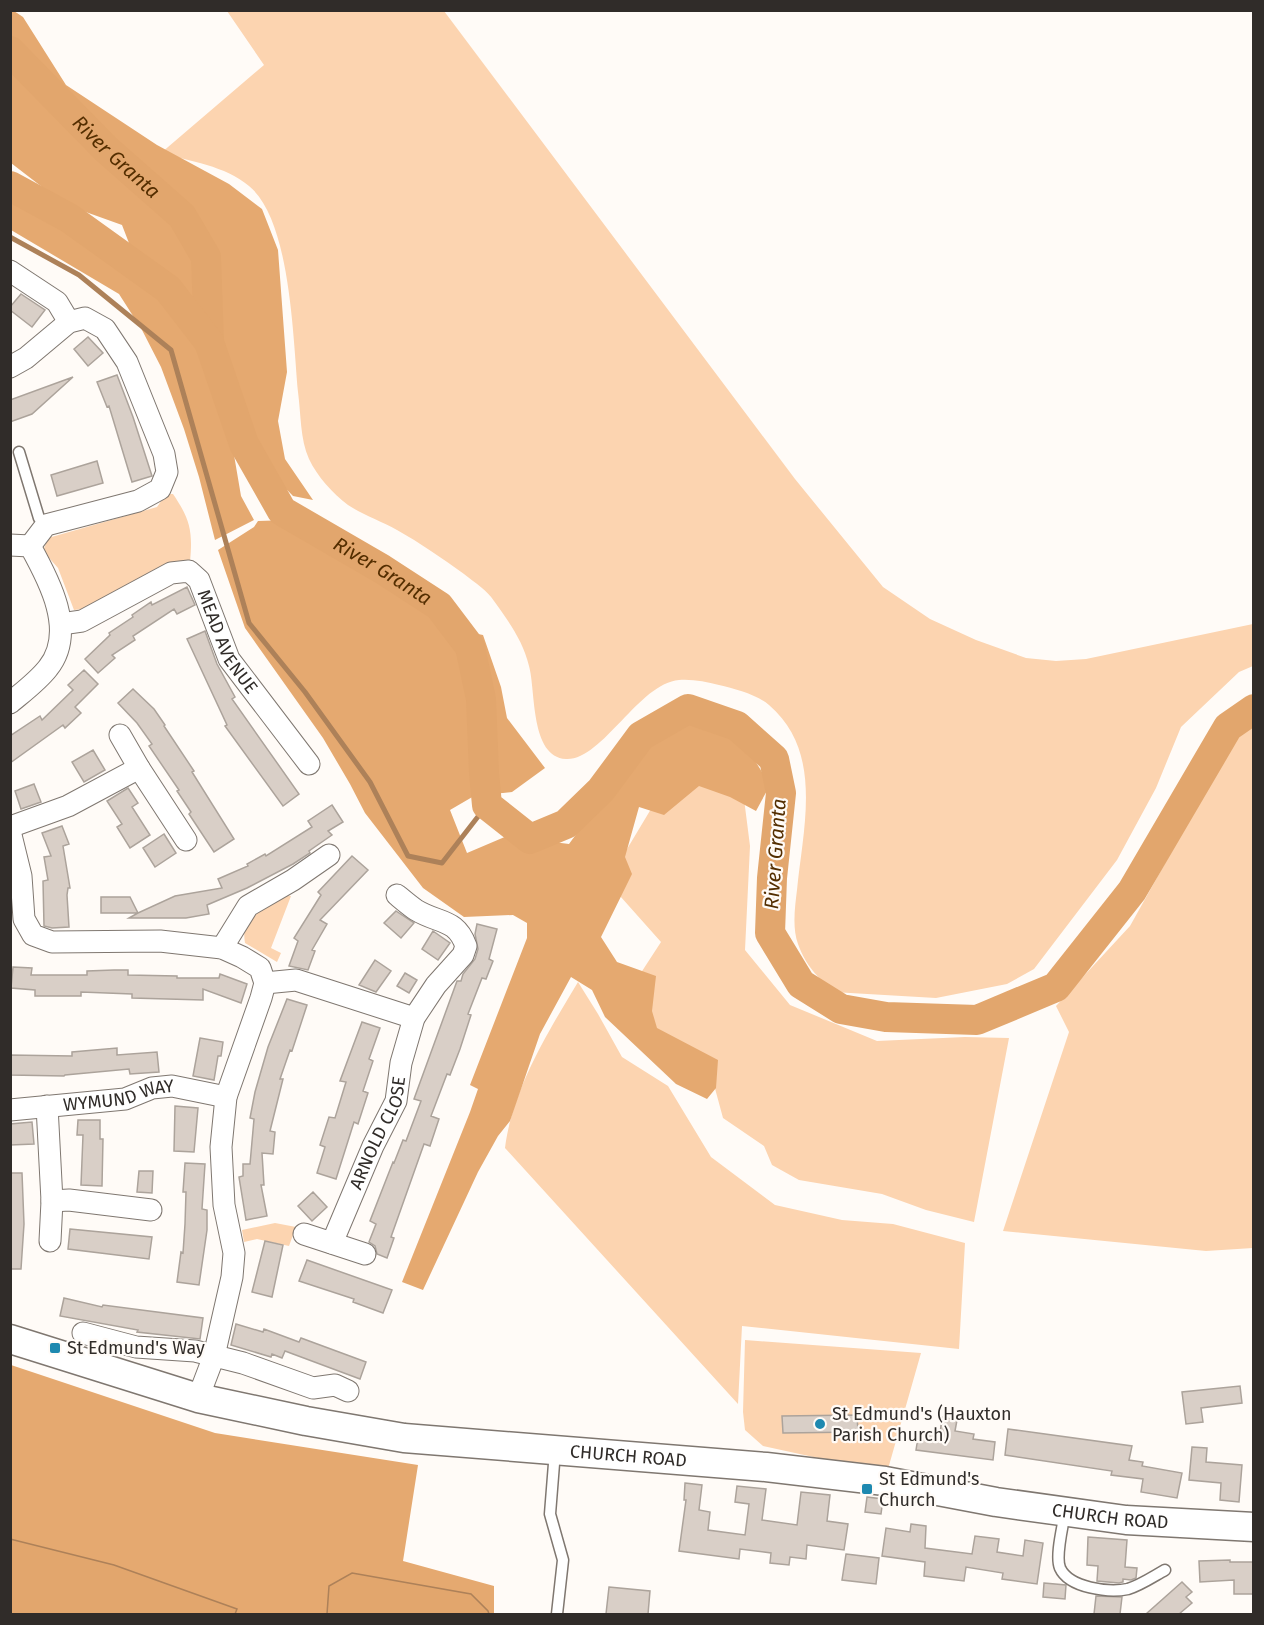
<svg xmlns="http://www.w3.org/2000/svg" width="1264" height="1625" font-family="'Fira Sans',sans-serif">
	<rect width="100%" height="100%" fill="#fffbf7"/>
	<path fill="#fcd4b0" d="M 227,11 L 444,11 L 795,479 L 883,587 L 930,619 L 976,640 L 1026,658 L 1056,661 L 1086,659 L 1253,624 L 1253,666 L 1239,672 L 1181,727 L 1156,788 L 1117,860 L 1034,969 L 1007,984 L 936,998 L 833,992 C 817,976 806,966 798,944 C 792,928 795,906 797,890 C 803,828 824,752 769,705 C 756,694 735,689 719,685 C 706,682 693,679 679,680 C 639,683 602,761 566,759 C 530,757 536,691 529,666 C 523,641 509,622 494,601 C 487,590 475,583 464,574 C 442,558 420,543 397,530 C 381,521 363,515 348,505 C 333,494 317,476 309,459 C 300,439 301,414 298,392 C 293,340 291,220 249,186 C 226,166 189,161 161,153 L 264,65 Z
		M 166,494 L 173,494 C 190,519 193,531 190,562 L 91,608 L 74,610 L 58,568 L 43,551 L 48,538 L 157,507 Z
		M 1253,721 L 1253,1248 L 1206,1251 L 1003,1231 L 1069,1032 L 1056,1006 L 1130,926 L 1239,731 Z
		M 693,768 L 742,783 L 750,846 L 745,950 L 790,1005 L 877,1041 L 965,1037 L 1009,1038 L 974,1222 L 926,1210 L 882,1194 L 799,1180 L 772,1165 L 764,1146 L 723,1118 L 710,1070 L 655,1031 L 633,985 L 661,942 L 612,887 L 612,874 L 651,809 Z
		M 285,895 L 291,896 L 271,948 L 281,953 L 277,962 L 245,943 C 240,912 261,907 285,895 Z
		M 578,982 L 598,1014 L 622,1057 L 668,1086 L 711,1157 L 775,1205 L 842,1220 L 893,1224 L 965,1243 L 959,1349 L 742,1326 L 738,1404 L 505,1148 C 512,1090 548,1032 578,982 Z
		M 275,1223 L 296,1227 L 289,1246 L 257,1239 L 244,1242 L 242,1230 Z
		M 745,1340 L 921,1353 L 888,1469 L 818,1458 L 763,1446 L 745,1430 L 743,1412 Z"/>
	<path fill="#e5a970" d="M 14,11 L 23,17 L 66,85 L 157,145 L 229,184 L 262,209 L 278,250 L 287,372 L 278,421 L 285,459 L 313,500 L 293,496 L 255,457 L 233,449 L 241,496 L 254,520 L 215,540 L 199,477 L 184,429 L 161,367 L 142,330 L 119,294 L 11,230 L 11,184 L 44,215 L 68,228 L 105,254 L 134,256 L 122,225 L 83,211 L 46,190 L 11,163 L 10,11 Z
		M 289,520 L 402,586 L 453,629 L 483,635 L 501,687 L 507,718 L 545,768 L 512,792 L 474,796 L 450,810 L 467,853 L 507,836 L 569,844 L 634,755 L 661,732 L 683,720 L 741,738 L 770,785 L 756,811 L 730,797 L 699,786 L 664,815 L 639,807 L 625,857 L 632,874 L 601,937 L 617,962 L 656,976 L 652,1011 L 657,1028 L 718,1060 L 716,1088 L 707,1099 L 676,1084 L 605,1017 L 592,990 L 571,977 L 540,1034 L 510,1121 L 498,1136 L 478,1172 L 423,1290 L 402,1282 L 470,1112 L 478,1089 L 470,1085 L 527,938 L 527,923 L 513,915 L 464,917 L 423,888 L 365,813 L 350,784 L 323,738 L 245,628 L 218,550 L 254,527 L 258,521 Z
		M 11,1365 L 215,1433 L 418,1465 L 403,1561 L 494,1586 L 494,1614 L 11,1614 Z"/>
	<path fill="#e2a66d" stroke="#ad8159" stroke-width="1.5" d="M 10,1539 L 114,1565 L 237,1609 L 235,1614 L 11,1614 Z
		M 352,1573 L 471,1594 L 488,1611 L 489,1614 L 327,1614 L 329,1586 Z"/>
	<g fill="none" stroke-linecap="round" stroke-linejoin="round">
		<path stroke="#ad8159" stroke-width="5" d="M 10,237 L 79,275 L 171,350 L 249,623 L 305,692 L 370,782 L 408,856 L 442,863 L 487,805"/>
		<g stroke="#e2a66d" stroke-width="30">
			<path id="s1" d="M 10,51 L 106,149 L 182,216 L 206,257 L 209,342"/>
			<path id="s2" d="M 10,186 L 69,218 L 168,289 L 209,342 L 244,444 L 282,511 L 382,569 L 439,606 L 470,647 L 481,699 L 484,773 L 487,805 L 530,839 L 566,824 L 601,790 L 641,736 L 688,709 L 737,726 L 774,759 L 781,793 L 772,878 L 770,933 L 801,984 L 841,1009 L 886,1017 L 977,1020 L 1056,987 L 1132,891 L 1228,727 L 1254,709"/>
		</g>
	</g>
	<path fill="#d9cfc7" stroke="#aca39b" stroke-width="1.5" d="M 21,294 L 45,310 L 32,327 L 10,310 L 10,307 Z
		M 88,337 L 103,353 L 88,366 L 74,349 Z
		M 117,375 L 133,417 L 152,476 L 132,482 L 109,406 L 107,407 L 97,382 Z
		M 73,377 L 32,414 L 10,422 L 10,400 Z
		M 97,461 L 103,483 L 57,496 L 51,475 Z
		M 187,587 L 195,605 L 177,614 L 174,609 L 133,636 L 135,640 L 112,655 L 115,658 L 98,673 L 85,659 L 110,635 L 109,633 L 133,617 L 132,615 L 151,602 L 152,605 Z
		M 205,631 L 217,664 L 235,697 L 232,699 L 299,794 L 283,806 L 225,726 L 227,725 L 187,639 Z
		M 84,670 L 98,684 L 75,707 L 81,713 L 65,728 L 63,725 L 10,763 L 10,736 L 40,716 L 42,720 L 73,690 L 68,685 Z
		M 133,689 L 154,709 L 165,725 L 164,726 L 194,771 L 192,772 L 234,839 L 214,852 L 189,814 L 191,812 L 177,791 L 179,790 L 149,746 L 152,744 L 137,723 L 118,703 Z
		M 93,750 L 105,770 L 84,782 L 72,762 Z
		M 34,784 L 41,802 L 21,809 L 15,791 Z
		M 128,788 L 138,803 L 132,807 L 150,835 L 130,848 L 117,827 L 122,824 L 107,801 Z
		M 332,805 L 343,822 L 328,831 L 332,835 L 309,851 L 310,853 L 293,864 L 247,888 L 207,905 L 209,914 L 186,918 L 129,918 L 138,913 L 101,913 L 101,897 L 130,897 L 138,913 L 175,896 L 222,888 L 218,879 L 248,866 L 247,864 L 265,854 L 266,856 L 312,827 L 308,821 Z
		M 62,826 L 69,844 L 63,846 L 70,888 L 68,888 L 67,895 L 69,927 L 52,928 L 44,926 L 43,881 L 48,880 L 44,857 L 51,856 L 42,833 Z
		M 164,834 L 176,853 L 155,867 L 143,848 Z
		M 352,856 L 368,870 L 320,920 L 327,924 L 312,950 L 315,951 L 308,970 L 289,966 L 298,941 L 294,938 L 321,895 L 318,892 Z
		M 396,911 L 414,923 L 401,938 L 384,923 Z
		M 477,924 L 497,929 L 489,959 L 493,961 L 486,979 L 482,978 L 468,1014 L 471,1015 L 460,1049 L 450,1075 L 447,1074 L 431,1116 L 439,1119 L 430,1146 L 424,1144 L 391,1237 L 394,1238 L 387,1258 L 377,1254 L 375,1246 L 369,1242 L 376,1224 L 370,1221 L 393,1162 L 394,1163 L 403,1140 L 406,1141 L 421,1101 L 414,1099 L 457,981 L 461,981 L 463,974 L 475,959 L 478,949 L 475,934 Z
		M 433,931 L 450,943 L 438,960 L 422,949 Z
		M 375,960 L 391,971 L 376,992 L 359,985 Z
		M 13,967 L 32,968 L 31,975 L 87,975 L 87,971 L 114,970 L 128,970 L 128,975 L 177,976 L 177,978 L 219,978 L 220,974 L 247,984 L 241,1003 L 203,989 L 203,1000 L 132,998 L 132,994 L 81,992 L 81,996 L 35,996 L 35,990 L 11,988 Z
		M 405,973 L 417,980 L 409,993 L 397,986 Z
		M 287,999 L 307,1005 L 292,1051 L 290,1050 L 280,1079 L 283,1079 L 270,1131 L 275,1132 L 273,1154 L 262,1153 L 264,1185 L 261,1185 L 267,1216 L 246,1220 L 239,1177 L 243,1176 L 243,1164 L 250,1164 L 254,1119 L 250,1118 L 255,1092 L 268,1047 Z
		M 362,1022 L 380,1028 L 369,1059 L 373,1061 L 363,1091 L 368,1093 L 358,1124 L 354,1122 L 336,1179 L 317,1173 L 325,1147 L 320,1145 L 329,1117 L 335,1118 L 346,1082 L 340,1081 Z
		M 200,1038 L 223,1042 L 221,1056 L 218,1056 L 214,1080 L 193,1076 Z
		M 117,1048 L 117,1055 L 157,1052 L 159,1072 L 130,1074 L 129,1069 L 65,1075 L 64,1076 L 10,1075 L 10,1055 L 72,1056 L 72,1052 Z
		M 175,1106 L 198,1108 L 194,1152 L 174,1151 Z
		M 78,1120 L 100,1120 L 100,1139 L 103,1139 L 102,1186 L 81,1185 L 83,1135 L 77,1135 Z
		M 32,1122 L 34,1144 L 10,1145 L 10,1124 Z
		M 185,1163 L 205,1164 L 202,1209 L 207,1210 L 207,1230 L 199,1285 L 177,1282 L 181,1252 L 183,1253 L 185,1224 L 186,1192 L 183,1192 Z
		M 139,1171 L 153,1171 L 152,1193 L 137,1192 Z
		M 10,1173 L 22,1173 L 24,1224 L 21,1269 L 10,1269 Z
		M 313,1192 L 327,1207 L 312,1221 L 298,1206 Z
		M 70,1229 L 152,1237 L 149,1259 L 68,1249 Z
		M 265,1241 L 283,1245 L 272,1297 L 252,1292 Z
		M 307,1260 L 392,1290 L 383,1313 L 353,1302 L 354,1299 L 299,1281 Z
		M 64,1298 L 102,1307 L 103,1305 L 203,1318 L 200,1339 L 137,1332 L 138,1330 L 60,1316 Z
		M 236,1324 L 263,1332 L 264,1329 L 299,1342 L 301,1338 L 366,1362 L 360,1379 L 285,1351 L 282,1358 L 272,1354 L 271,1357 L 231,1345 Z
		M 1240,1386 L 1242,1403 L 1201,1408 L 1203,1422 L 1186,1424 L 1182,1392 Z
		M 857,1415 L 858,1432 L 783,1433 L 782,1416 Z
		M 942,1417 L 957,1420 L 955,1431 L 974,1434 L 973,1439 L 995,1442 L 993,1460 L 916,1450 L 919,1431 L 940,1434 Z
		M 1008,1429 L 1132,1446 L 1129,1460 L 1143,1462 L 1142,1466 L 1182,1473 L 1177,1498 L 1141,1492 L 1143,1479 L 1111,1475 L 1112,1471 L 1005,1455 Z
		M 1192,1447 L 1207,1448 L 1206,1462 L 1242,1465 L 1239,1502 L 1220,1500 L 1221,1483 L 1189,1480 Z
		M 685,1483 L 702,1485 L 699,1510 L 710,1512 L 708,1530 L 745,1535 L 749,1504 L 735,1502 L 737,1486 L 766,1489 L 762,1520 L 797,1525 L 801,1492 L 830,1495 L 827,1521 L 848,1524 L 844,1550 L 807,1545 L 806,1559 L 790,1557 L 789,1565 L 770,1563 L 771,1553 L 740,1549 L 739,1559 L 679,1551 L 686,1500 L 684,1500 Z
		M 867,1497 L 883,1499 L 881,1514 L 865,1512 Z
		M 911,1524 L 926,1526 L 925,1548 L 972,1554 L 975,1536 L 999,1539 L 997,1552 L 1023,1556 L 1025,1540 L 1043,1543 L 1037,1584 L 1002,1579 L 1003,1573 L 966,1567 L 964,1581 L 924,1576 L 925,1562 L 882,1556 L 886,1528 L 910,1532 Z
		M 1088,1537 L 1127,1540 L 1125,1567 L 1137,1568 L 1136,1578 L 1131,1580 L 1123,1579 L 1123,1582 L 1119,1583 L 1097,1581 L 1098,1566 L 1087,1565 Z
		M 846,1554 L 879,1558 L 876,1584 L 842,1580 Z
		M 1230,1560 L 1230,1562 L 1254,1562 L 1254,1594 L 1234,1594 L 1234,1580 L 1200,1582 L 1199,1561 Z
		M 1182,1582 L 1192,1592 L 1186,1597 L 1192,1603 L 1179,1614 L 1146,1614 Z
		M 1044,1583 L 1066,1585 L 1065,1599 L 1043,1597 Z
		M 609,1587 L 650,1591 L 648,1614 L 606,1614 Z
		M 1096,1596 L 1122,1597 L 1120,1614 L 1094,1614 Z"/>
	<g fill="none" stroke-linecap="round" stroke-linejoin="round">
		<g stroke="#7f7770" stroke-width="13">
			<path id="lane" d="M 19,452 L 39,518 L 46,525
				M 555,1451 L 550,1514 L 563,1560 L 557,1614
				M 1065,1512 C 1063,1526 1055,1556 1060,1568 C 1069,1588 1109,1593 1128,1589 C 1141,1585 1154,1576 1165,1570"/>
		</g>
		<g stroke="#7f7770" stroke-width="23">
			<g id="street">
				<path d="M 10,271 L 57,302 L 69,322"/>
				<path d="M 10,367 L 26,358 L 69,322 L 85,318 L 105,329 L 127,362 L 164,454 L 167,472 L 160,489 L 138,501 L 46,525 L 30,546"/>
				<path d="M 10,545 L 30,546 C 49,580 77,632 48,668 C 38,681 23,692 10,703"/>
				<path id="s3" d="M 61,624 L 82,621 L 171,573 L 189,571 L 199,580 L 229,659 L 309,764"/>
				<path d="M 120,735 L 139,768 L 186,840"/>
				<path d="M 10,827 L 68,806 L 139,768"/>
				<path d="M 10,831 L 21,876 L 24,919 L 33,935 L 52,942 L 160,941 L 222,948 L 242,957 L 260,968 L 265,983 L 261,998 L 226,1097 L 221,1147 L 224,1205 L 234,1253 L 232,1277 L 214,1356 L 198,1398"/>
				<path d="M 222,948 L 248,906 L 293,880 L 329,855"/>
				<path d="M 265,983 L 296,980 L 414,1018"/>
				<path d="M 47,1106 L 52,1201 L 50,1241"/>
				<path id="s4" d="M 10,1110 L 125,1099 L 152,1088 L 172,1086 L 226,1097"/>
				<path d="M 52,1201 L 69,1200 L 151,1210"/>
				<path d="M 304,1234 L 365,1254"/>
				<path id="s5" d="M 332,1243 L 373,1146 L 396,1101 L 401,1063 L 414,1018 L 436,985 L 463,955 L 466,946 C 456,918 439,924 416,910 C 410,906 403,900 397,895"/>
				<path d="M 83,1333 L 136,1347 L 195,1351 L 243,1363 L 313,1388 L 335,1385 L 348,1391"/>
			</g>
		</g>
		<g stroke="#7f7770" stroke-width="31">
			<g id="secondary">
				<path id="s6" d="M 10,1339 L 198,1398 L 306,1421 L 404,1438 L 766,1467 L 885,1481 L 996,1502 L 1126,1520 L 1254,1527"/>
			</g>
		</g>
		<use href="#lane" stroke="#fff" stroke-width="10"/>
		<use href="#street" stroke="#fff" stroke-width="21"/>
		<use href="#secondary" stroke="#fff" stroke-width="28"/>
	</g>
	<g fill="#1e89b0" stroke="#fffbf7" stroke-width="2">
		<rect x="49" y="1342" width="12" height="12" rx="3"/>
		<circle cx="820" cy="1424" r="6"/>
		<rect x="861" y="1483" width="12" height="12" rx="3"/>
	</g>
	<g text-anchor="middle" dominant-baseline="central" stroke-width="4.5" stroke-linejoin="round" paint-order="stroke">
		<g font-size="18" fill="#302c29" stroke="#fffbf7">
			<text stroke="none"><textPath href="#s3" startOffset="222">MEAD AVENUE</textPath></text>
			<text stroke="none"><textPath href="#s4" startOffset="110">WYMUND WAY</textPath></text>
			<text stroke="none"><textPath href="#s5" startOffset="120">ARNOLD CLOSE</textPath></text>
			<text stroke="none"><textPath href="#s6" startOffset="632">CHURCH ROAD</textPath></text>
			<text stroke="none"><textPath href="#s6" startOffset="1118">CHURCH ROAD</textPath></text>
		</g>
		<g font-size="18" fill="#302c29" stroke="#fffbf7" text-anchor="start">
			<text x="67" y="1348">St Edmund's Way</text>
			<text x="832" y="1414">St Edmund's (Hauxton<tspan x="832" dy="21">Parish Church)</tspan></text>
			<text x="879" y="1479">St Edmund's<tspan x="879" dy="21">Church</tspan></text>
		</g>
		<g font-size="20" font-style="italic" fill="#542e00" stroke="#fffbf7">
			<text stroke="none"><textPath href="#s1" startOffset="150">River Granta</textPath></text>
			<text stroke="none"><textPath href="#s2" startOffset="558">River Granta</textPath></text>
			<text transform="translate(775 854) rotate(-86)">River Granta</text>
		</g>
	</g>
	<rect width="1264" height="1625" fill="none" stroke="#302c29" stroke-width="24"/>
</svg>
